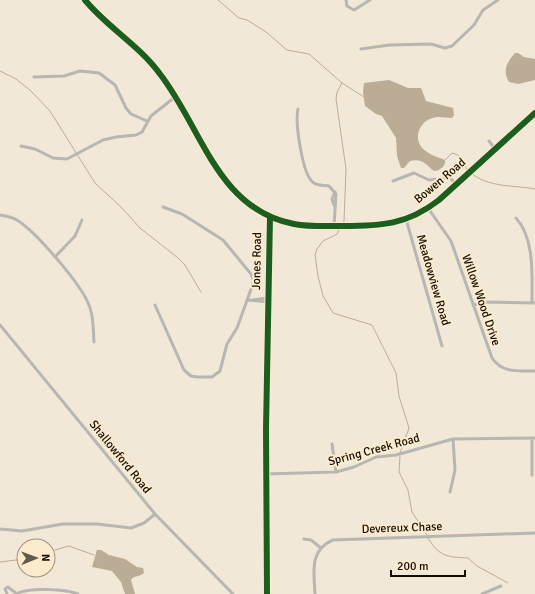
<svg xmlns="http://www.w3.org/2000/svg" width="535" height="594" font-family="Signika,sans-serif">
	<rect width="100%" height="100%" fill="#f2e8d8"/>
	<path fill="#bbac96" d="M 515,53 L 518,53 L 524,57 L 535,59 L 535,80 L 518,84 L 509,82 C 502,71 507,62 515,53 Z
		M 389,80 L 408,88 L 421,88 L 426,101 L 453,108 L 454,115 L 452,118 C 446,118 438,116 433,118 C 420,121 413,137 422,148 C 428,154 437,157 445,160 C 446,166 440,171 434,171 C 425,164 423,158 410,161 L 404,168 L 401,168 L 397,156 L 396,138 L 382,116 L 376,114 L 365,106 L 363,92 L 364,83 Z
		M 97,550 L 101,550 L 109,555 L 125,559 L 137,567 L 143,568 L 144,573 C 140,577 134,575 131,580 L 135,594 L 125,594 L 121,582 L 112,571 L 92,567 Z"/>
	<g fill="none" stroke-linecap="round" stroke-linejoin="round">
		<path stroke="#bbac96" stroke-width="1" d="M 218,0 L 239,18 L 247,20 L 266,32 L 287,50 L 309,54 L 342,83 L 364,97
			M 0,71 L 16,79 L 31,91 L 50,111 L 95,183 L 121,207 L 140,228 L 178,258 L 185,265 L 201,292
			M 342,83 L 337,92 L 336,99 L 346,169 L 344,221 L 337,234 L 323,241 L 317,249 L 315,255 L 318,276 L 323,296 L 333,313 L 372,325 L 396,373 L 399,396 L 409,428 L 400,453
			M 445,160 L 452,153 L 458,155 L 468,171
			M 471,173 C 489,188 514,185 535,189
			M 400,456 L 399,472 L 408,490 L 412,512 L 427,535
			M 428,538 C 439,557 448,557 468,558 L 477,566 L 508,583
			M 48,552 L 69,546 L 94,555
			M 0,562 L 24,559"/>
		<path stroke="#b8b6b1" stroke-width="3" d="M 85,0 C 107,27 139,45 160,74 C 202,128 217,209 294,224 C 310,227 327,226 342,226 C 381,226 407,225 439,200 L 535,113
			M 346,0 L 347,6 L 354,10 L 370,0
			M 361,49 L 389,45 L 431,44 L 445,48 L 452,46 L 474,25 L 483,10 L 498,0
			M 34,77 L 64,76 L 80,71 L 99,73 L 115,85 L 126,108 L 131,114 L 147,121
			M 298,109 C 295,122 302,176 314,183 C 318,186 324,185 329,186 L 336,194 L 334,226
			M 489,141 L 495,149
			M 21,146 L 35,149 L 53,158 L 67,159 L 103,140 L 116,137 L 136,135 L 142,132 L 151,116 L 175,97
			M 393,181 L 414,173 L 429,180 L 450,178 L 456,184
			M 334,205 L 332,199 L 335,192
			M 428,208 L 451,241 L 492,358 C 502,373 518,371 535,371
			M 0,215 C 6,216 12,217 17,220 C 36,232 81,284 89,305 C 94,316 93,330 94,342
			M 516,218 C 535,239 532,276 532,303
			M 406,219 L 442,346
			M 55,257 L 75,236 L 82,220
			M 248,300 L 268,302
			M 253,300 L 268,298
			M 155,305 L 184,370 L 191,376 L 197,377 L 212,377 L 220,371 L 227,344 L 237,328 L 254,281 L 251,274 L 223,240 L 182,214 L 163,207
			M 473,305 L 487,302 L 535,303
			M 0,325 L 155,514 L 233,594
			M 332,444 L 336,472
			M 265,474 L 336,472 L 354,467 L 376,457 L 396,455 L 453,439 L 535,438
			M 532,475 L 532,438
			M 450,492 L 455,470 L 453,439
			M 0,529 L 22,531 L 63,524 L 97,524 L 131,528 L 144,523 L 155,514
			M 304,539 L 311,540 L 321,548
			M 7,594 L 5,589 L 8,587 L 17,594
			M 16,594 C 28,587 65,589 78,594
			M 267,594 L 266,429 L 270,217
			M 315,594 C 314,572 309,550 333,540 L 535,533
			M 482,594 L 501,586"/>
		<g stroke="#fdebcd" stroke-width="8">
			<path id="cycleway" d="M 85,0 C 107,27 139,45 160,74 C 202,128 217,209 294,224 C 310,227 327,226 342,226 C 381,226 407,225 439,200 L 535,113
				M 267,594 L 266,429 L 270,217"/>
		</g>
		<use href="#cycleway" stroke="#1b5e20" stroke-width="6"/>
	</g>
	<g text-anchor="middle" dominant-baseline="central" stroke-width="4" stroke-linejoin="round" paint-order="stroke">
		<g font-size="12" fill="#140e05" stroke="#fdebcd">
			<text transform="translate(440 181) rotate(-40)">Bowen Road</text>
			<text transform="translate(257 261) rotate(-89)">Jones Road</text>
			<text transform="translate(433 280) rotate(74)">Meadowview Road</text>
			<text transform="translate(481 300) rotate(71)">Willow Wood Drive</text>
			<text transform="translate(374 450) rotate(-15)">Spring Creek Road</text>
			<text transform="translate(120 457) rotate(51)">Shallowford Road</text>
			<text transform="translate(402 528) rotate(-2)">Devereux Chase</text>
		</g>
	</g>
	<g transform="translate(36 558) rotate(89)"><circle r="19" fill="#fdebcd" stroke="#a0937d"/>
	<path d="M0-3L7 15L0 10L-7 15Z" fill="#625a4f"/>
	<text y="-6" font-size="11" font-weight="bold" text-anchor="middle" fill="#140e05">N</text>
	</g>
	<path d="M391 570v6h74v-6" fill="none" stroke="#140e05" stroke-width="2"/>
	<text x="397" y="570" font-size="12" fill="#140e05" stroke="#fdebcd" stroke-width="3" paint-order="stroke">200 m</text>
</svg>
